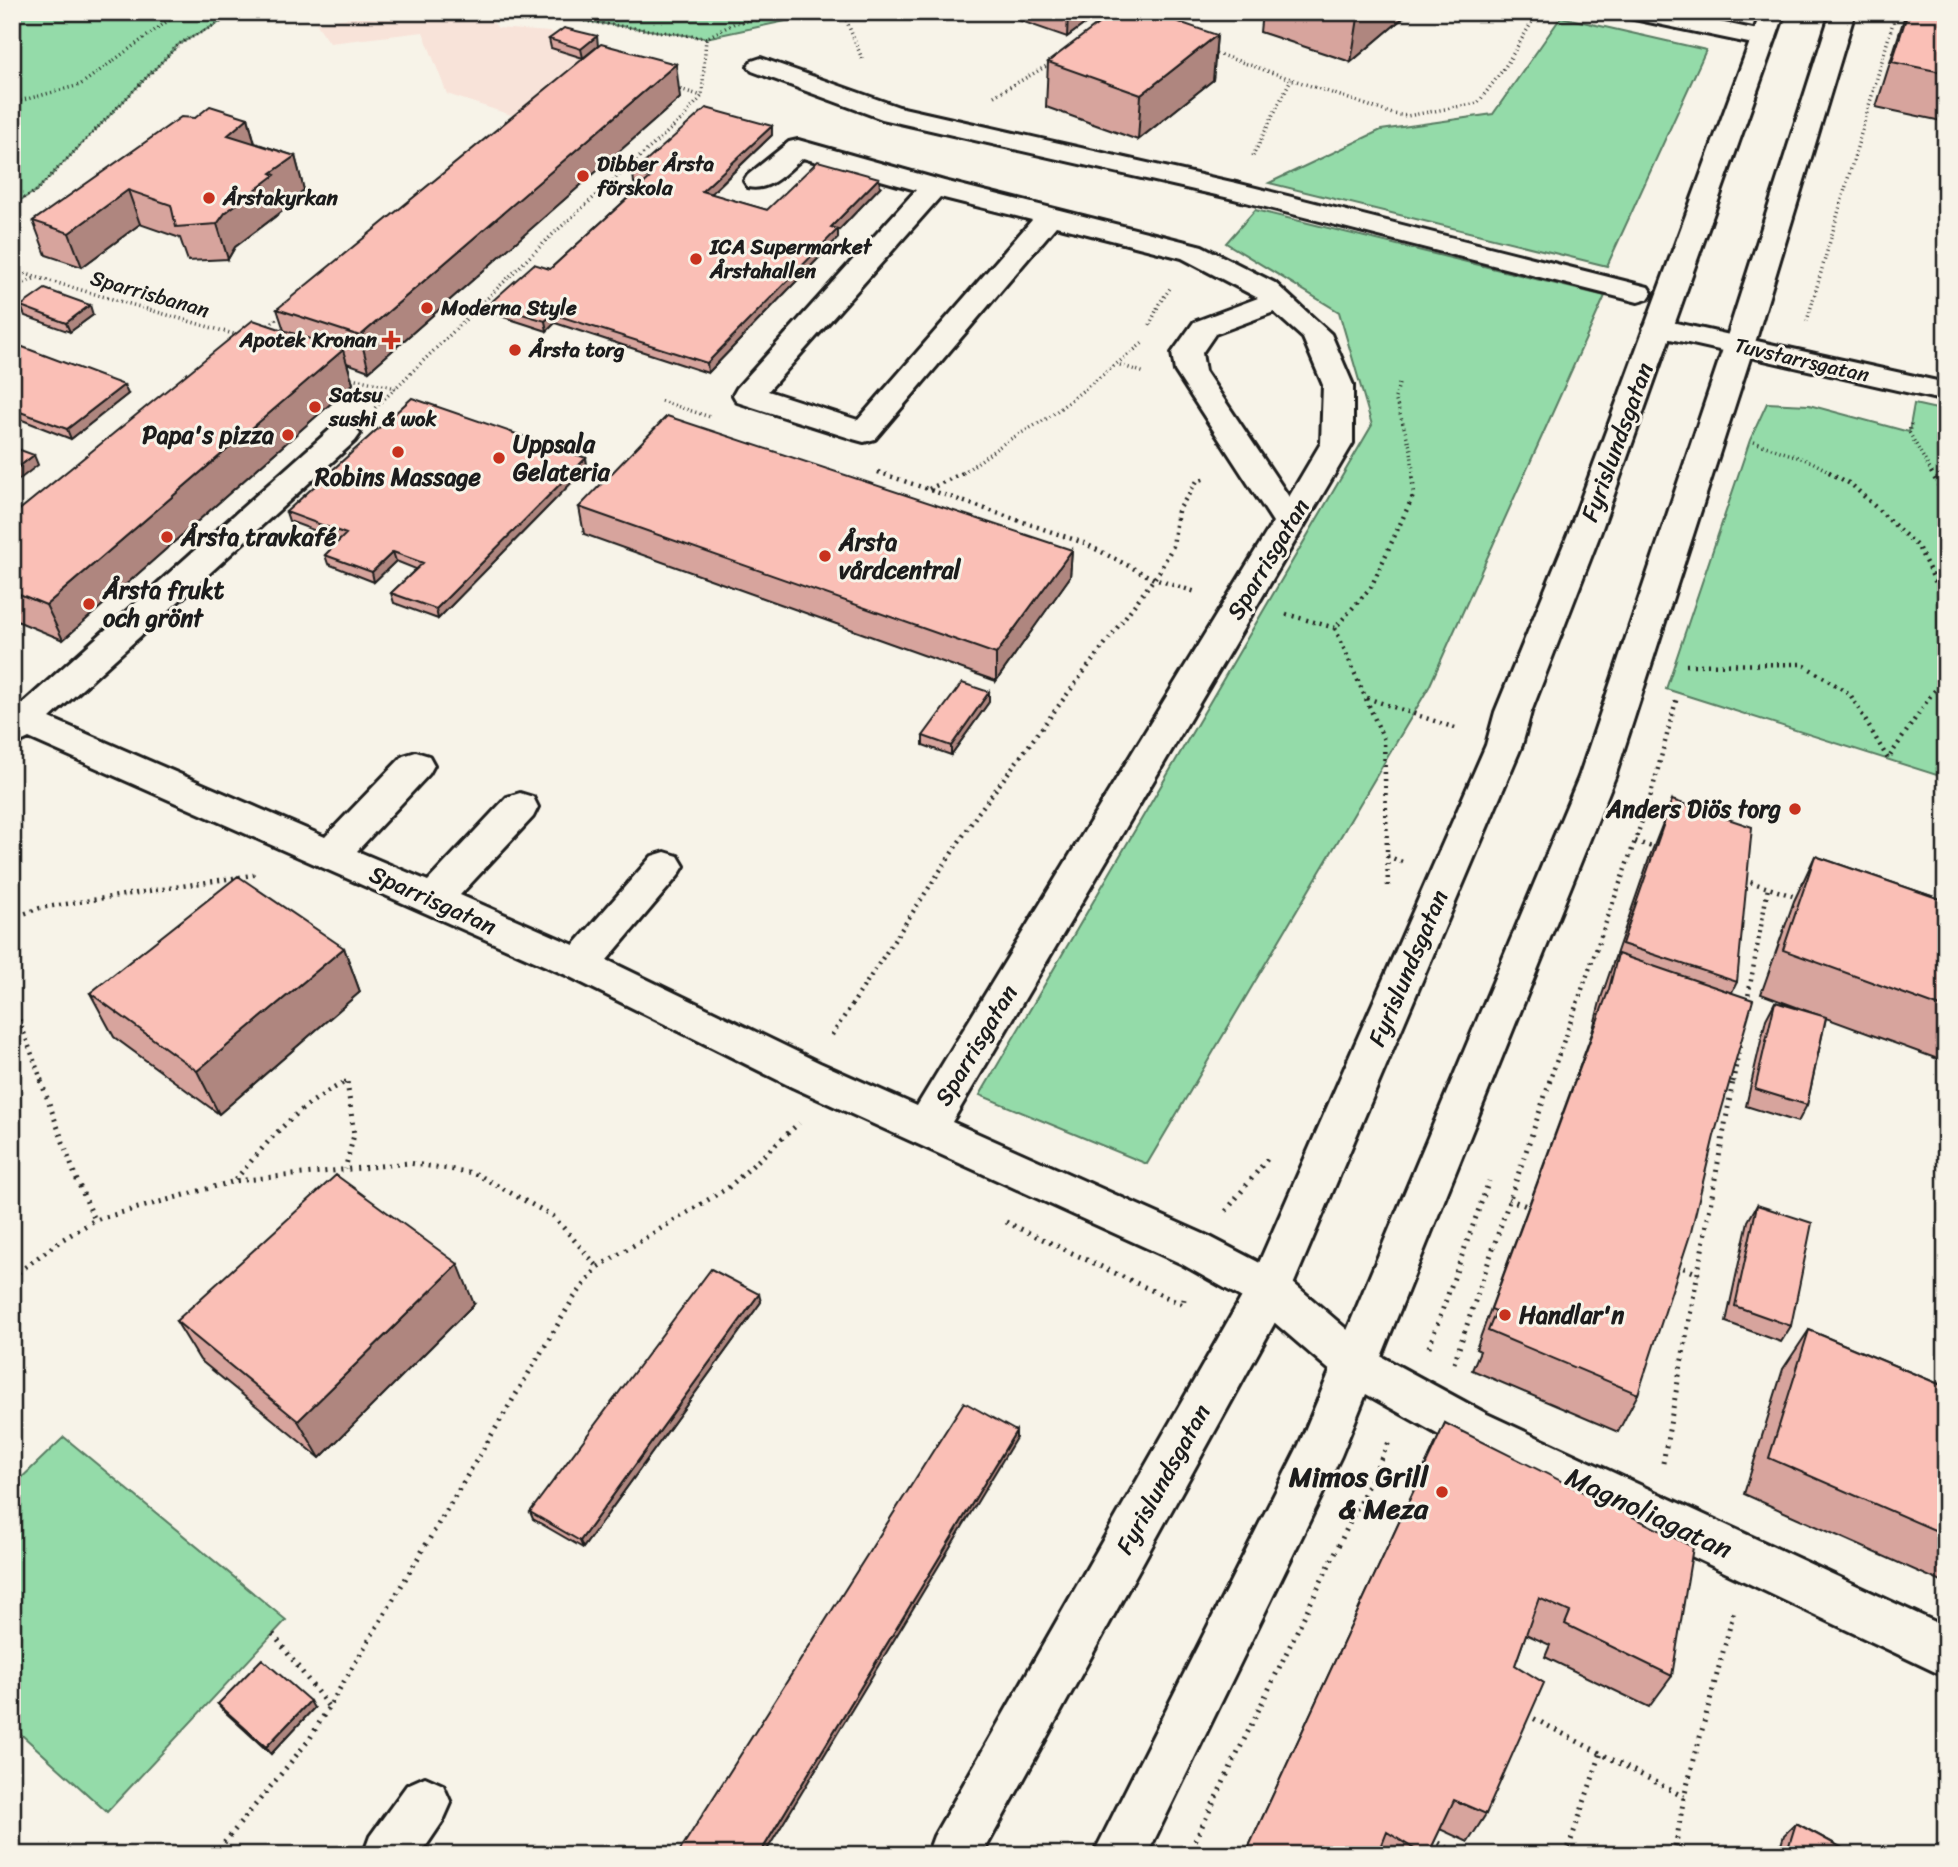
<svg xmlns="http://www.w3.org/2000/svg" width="1958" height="1867" font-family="Sriracha,sans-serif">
	<rect width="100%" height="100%" fill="#f7f3e8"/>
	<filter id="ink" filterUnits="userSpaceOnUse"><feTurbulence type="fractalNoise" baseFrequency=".0143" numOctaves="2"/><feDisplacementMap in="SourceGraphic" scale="14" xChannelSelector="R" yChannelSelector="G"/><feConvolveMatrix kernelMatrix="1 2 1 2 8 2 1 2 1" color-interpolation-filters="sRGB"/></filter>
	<g filter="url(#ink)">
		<path fill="#f8e3d9" d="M 386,12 L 484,12 L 498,28 L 550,32 L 598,46 L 514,116 L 447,94 L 423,32 L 330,43 L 316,23 Z"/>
		<path fill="#94dba9" stroke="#587c62" stroke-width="2" d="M 12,12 L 239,12 L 179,44 L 36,191 L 12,205 Z
			M 564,12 L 828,12 L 706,38 L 584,21 Z
			M 1561,17 L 1706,50 L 1607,266 L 1269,183 L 1381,130 L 1493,114 Z
			M 1255,210 L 1605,296 L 1429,687 L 1147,1164 L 980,1095 L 1372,425 L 1339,312 L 1226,243 Z
			M 1767,403 L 1809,405 L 1909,432 L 1914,404 L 1946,411 L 1946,778 L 1666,689 L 1750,440 Z
			M 64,1437 L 286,1620 L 107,1812 L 12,1726 L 12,1487 Z"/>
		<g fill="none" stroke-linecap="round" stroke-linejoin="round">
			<g stroke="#1c1c1c" stroke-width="6">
				<path id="minor" d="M 1622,12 L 1672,12 L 1772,33 L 1776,38 L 1772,43 L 1763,46 L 1634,19 L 1625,17 Z
					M 761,58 L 899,107 L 1236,183 L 1648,287 L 1652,293 L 1648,299 L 1638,302 L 1234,199 L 882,119 L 752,71 L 748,66 L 752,61 Z
					M 798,140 L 944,181 L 1202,246 L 1275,283 L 1331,334 L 1353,385 L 1353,443 L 952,1122 L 1210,1237 L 1285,1276 L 1373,1352 L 1487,1414 L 1946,1627 L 1946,1677 L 1455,1444 L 1341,1380 L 1253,1304 L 1180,1263 L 792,1087 L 566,975 L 29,738 L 12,746 L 12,704 L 20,706 L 333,427 L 344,424 L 355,427 L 360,434 L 355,441 L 50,718 L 325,837 L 403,756 L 416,752 L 429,756 L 434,765 L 429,774 L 357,851 L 428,881 L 507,797 L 520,793 L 533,797 L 538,807 L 533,817 L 460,895 L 574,945 L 652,856 L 665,852 L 678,856 L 684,866 L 678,876 L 607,960 L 820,1063 L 917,1106 L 1273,522 L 1175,371 L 1172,353 L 1194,322 L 1258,298 L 1182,258 L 1056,226 L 875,439 L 864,442 L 853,439 L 737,402 L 733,395 L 737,388 L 916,190 L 803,158 C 787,171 770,192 748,187 L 744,181 L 748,175 L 789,142 ZM 940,197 L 1032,220 L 858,420 L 768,391 ZM 1274,312 L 1303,338 L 1323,385 L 1321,443 L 1289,497 L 1205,371 L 1202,353 L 1215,334 Z
					M 1658,319 L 1946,383 L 1946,401 L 1648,334 L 1643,328 L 1648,322 Z
					M 425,1777 L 443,1785 L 451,1803 L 443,1821 L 420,1855 L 363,1855 L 370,1836 L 407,1785 Z"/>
			</g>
			<g stroke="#1c1c1c" stroke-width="6">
				<path id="major" d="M 1761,12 L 1785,12 L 1600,534 L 1531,712 L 1522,745 L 1285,1304 L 982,1855 L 927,1855 L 934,1836 L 1252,1279 L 1486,745 L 1495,712 L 1568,534 Z
					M 1831,12 L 1855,12 L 1754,346 L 1615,777 L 1341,1456 L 1147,1855 L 1093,1855 L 1299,1445 L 1579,777 L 1724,346 Z"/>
			</g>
			<path stroke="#1c1c1c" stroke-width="3.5" stroke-dasharray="1 3.5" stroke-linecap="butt" d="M 564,12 L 584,21 L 706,38 L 735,23 L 765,18 L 768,12
				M 843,12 L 863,61
				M 765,18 L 817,12
				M 1212,52 L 1393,114 L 1407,116 L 1478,103 L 1505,67 L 1538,12
				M 676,88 L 702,96
				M 994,96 L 1050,64
				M 12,103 L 80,85 L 180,12
				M 1253,156 L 1291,79
				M 12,205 L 36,191 L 179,44 L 239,12
				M 12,270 L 237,335
				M 12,288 L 36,278
				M 1807,321 L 1896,12
				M 1150,325 L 1159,304 L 1171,287
				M 265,328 L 283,314
				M 1120,365 L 1145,373
				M 347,377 L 396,388
				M 1399,384 L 1395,398 L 1411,450 L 1413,473
				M 661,401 L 710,417
				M 375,408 L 553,234 L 681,120 L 702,96 L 706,38
				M 1911,424 L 1909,432 L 1932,473
				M 1754,442 L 1812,462 L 1832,473
				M 878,472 L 882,473
				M 963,473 L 1007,441 L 1048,418 L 1143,343"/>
			<path stroke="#1c1c1c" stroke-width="4.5" stroke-dasharray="2 5" stroke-linecap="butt" d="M 878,472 L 1084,543 L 1154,579 L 1196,592
				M 1829,472 L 1852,485 L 1918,547 L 1946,603
				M 1931,472 L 1946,498
				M 929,489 L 965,472
				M 1286,614 L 1335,628
				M 1686,665 L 1802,664 L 1850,694 L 1888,759 L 1931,695 L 1946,678
				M 1367,698 L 1458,729
				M 1657,849 L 1635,841 L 1651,795 L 1677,697
				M 1387,856 L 1402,862
				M 1744,880 L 1799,898
				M 1388,886 L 1384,740 L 1335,628 L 1371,587 L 1414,494 L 1412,472
				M 12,918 L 40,908 L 259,874
				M 12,1000 L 42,1082
				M 1747,1002 L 1768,888
				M 832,1035 L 978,813 L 1159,572 L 1173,546 L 1178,511 L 1197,481 L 1206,478
				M 344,1082 L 347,1082
				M 1549,1082 L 1635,841
				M 1733,1082 L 1740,1045"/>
			<path stroke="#1c1c1c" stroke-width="5" stroke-dasharray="2 6" stroke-linecap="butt" d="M 41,1081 L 76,1178 L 95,1220
				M 235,1180 C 274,1135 293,1109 347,1081 L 354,1135 L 345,1169
				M 1508,1199 L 1529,1207
				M 1226,1211 L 1268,1158
				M 1006,1222 L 1183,1305 L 1184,1299
				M 1676,1265 L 1699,1274
				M 12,1277 L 60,1241 L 95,1220 L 235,1181 L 409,1163 L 474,1173 L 553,1216 L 598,1267
				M 1429,1347 L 1489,1181
				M 1454,1363 L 1550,1081
				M 1663,1463 L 1733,1081
				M 273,1634 L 328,1706
				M 1527,1715 L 1684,1797
				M 1432,1839 L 1460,1855
				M 214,1855 L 309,1740 L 573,1299 L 598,1267 L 729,1187 L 799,1123
				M 1188,1855 L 1389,1442
				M 1566,1855 L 1601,1753
				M 1674,1855 L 1684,1797 L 1734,1611"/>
			<use href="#minor" fill="#f7f3e8" fill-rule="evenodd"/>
			<use href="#major" fill="#f7f3e8" fill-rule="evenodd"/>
		</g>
		<path fill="#d7a49d" stroke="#1c1c1c" stroke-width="2" d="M 995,12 L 1101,12 L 1067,37 Z
			M 1262,12 L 1410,12 L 1351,62 L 1260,32 Z
			M 1906,12 L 1946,12 L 1946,122 L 1876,107 Z
			M 1217,35 L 1213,80 L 1138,140 L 1046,107 L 1048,62 Z
			M 597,36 L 583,58 L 551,48 L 549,39 Z
			M 680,98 L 369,371 L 347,363 L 353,384 L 63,640 L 12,619 L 12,516 L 284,330 L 277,309 Z
			M 195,118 L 248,118 L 255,143 L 295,156 L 304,190 L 284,205 L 285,209 L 235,247 L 228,259 L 188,261 L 180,238 L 140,224 L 82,267 L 46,255 L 33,221 Z
			M 772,126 L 772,135 L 711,194 L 767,210 L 880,187 L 838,231 L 838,238 L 708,373 L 555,323 L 547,331 L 491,313 L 489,304 L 550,269 L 642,185 L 634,183 L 633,173 Z
			M 21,306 L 93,315 L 70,332 L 25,316 Z
			M 12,343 L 128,394 L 71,439 L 12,416 Z
			M 586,458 L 587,467 L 438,619 L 394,603 L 391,593 L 416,569 L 396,561 L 374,582 L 328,564 L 325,555 L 340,540 L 289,521 L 286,512 Z
			M 579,507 L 1072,550 L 1070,577 L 996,681 L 584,534 Z
			M 989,702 L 951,755 L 923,745 L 923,736 Z
			M 1672,800 L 1737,982 L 1732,992 L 1638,1394 L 1618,1432 L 1472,1370 L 1480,1351 L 1476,1349 L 1592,1033 L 1601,998 L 1650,856 Z
			M 1815,856 L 1946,901 L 1946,1062 L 1826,1018 L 1807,1105 L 1798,1122 L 1746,1106 L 1766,1019 L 1775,1002 L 1818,1015 L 1761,994 L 1794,901 Z
			M 344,948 L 360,992 L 219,1114 L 114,1037 L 90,993 Z
			M 1757,1205 L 1791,1326 L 1781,1342 L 1726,1322 L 1748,1221 Z
			M 761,1302 L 583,1548 L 533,1519 L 530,1512 Z
			M 474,1304 L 320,1458 L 200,1360 L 176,1321 Z
			M 1809,1330 L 1946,1387 L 1946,1584 L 1744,1494 L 1783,1369 Z
			M 1445,1423 L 1672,1676 L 1649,1707 L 1545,1657 L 1550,1645 L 1526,1634 L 1515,1665 L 1486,1814 L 1468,1842 L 1440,1829 L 1428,1855 L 1245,1855 Z
			M 218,1704 L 314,1708 L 271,1754 L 224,1711 Z
			M 1796,1823 L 1855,1855 L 1778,1855 L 1784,1835 Z"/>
		<path fill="#af867f" stroke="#1c1c1c" stroke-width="2" d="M 1068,12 L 1101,12 L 1067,37 Z
			M 1365,12 L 1410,12 L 1351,62 L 1358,18 Z
			M 1217,35 L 1213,80 L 1138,140 L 1141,95 Z
			M 597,36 L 598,46 L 583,58 L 581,49 Z
			M 676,64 L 680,98 L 369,371 L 360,336 Z
			M 248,118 L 257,152 L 228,135 Z
			M 772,126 L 772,135 L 703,201 L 702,191 Z
			M 295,156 L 304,190 L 284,205 L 285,209 L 235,247 L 228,259 L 217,224 L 225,213 L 271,173 Z
			M 879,178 L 880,187 L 838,231 L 838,238 L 708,373 L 707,363 L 831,227 Z
			M 128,190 L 140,224 L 82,267 L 69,233 Z
			M 90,305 L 93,315 L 70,332 L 66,323 Z
			M 553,314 L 555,323 L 547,331 L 545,321 Z
			M 343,350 L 353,384 L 63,640 L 46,605 Z
			M 124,385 L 128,394 L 71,439 L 67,429 Z
			M 34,455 L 38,465 L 12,485 L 12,472 Z
			M 586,458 L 587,467 L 438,619 L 436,609 Z
			M 1072,550 L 1070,577 L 996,681 L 996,654 Z
			M 393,552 L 396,561 L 374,582 L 372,572 Z
			M 989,692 L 989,702 L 951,755 L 951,746 Z
			M 344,948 L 360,992 L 219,1114 L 197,1071 Z
			M 458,1264 L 474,1304 L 320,1458 L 298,1421 Z
			M 759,1294 L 761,1302 L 583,1548 L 580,1541 Z
			M 1016,1431 L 1016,1438 L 764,1855 L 759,1855 Z
			M 310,1701 L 314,1708 L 271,1754 L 266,1747 Z"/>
		<path fill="#fabfb6" stroke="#1c1c1c" stroke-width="2" d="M 1114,12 L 1150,12 L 1217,35 L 1141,95 L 1048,62 Z
			M 1341,12 L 1365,12 L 1358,18 Z
			M 1908,12 L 1946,12 L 1946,73 L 1892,62 Z
			M 564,28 L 597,36 L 581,49 L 549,39 Z
			M 601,44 L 676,64 L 360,336 L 277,309 Z
			M 210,106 L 248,118 L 228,135 L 295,156 L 271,173 L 275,175 L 225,213 L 217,224 L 176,227 L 171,205 L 128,190 L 69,233 L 33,221 L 181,117 L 195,118 Z
			M 706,108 L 772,126 L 702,191 L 767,210 L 818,161 L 879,178 L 831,227 L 838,229 L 707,363 L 553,314 L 545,321 L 489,304 L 534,264 L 550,269 L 650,178 L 633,173 Z
			M 45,289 L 90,305 L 66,323 L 21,306 Z
			M 253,320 L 343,350 L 46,605 L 12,591 L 12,516 Z
			M 12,343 L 124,385 L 67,429 L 12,409 Z
			M 412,398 L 586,458 L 436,609 L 391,593 L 423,563 L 393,552 L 372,572 L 325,555 L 346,534 L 286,512 Z
			M 667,416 L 1072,550 L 996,654 L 579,507 Z
			M 12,447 L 34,455 L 12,472 Z
			M 962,683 L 989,692 L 951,746 L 923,736 Z
			M 1672,800 L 1752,827 L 1737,982 L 1622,944 Z
			M 1815,856 L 1946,901 L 1946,1009 L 1783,950 Z
			M 238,876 L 344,948 L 197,1071 L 90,993 Z
			M 1618,954 L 1753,1000 L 1714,1136 L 1691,1232 L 1638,1394 L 1488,1331 L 1496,1311 L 1491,1309 L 1609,989 Z
			M 1775,1002 L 1826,1017 L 1807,1105 L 1755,1089 Z
			M 336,1175 L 458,1264 L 298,1421 L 176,1321 Z
			M 1757,1205 L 1812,1223 L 1791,1326 L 1735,1306 Z
			M 711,1269 L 759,1294 L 580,1541 L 530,1512 Z
			M 1809,1330 L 1946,1387 L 1946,1535 L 1769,1458 Z
			M 964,1402 L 1016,1431 L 759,1855 L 677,1855 Z
			M 1445,1423 L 1693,1547 L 1672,1676 L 1565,1624 L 1570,1612 L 1539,1598 L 1515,1665 L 1544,1683 L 1486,1814 L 1454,1800 L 1428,1855 L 1424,1855 L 1387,1832 L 1378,1855 L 1245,1855 Z
			M 262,1659 L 310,1701 L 266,1747 L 218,1704 Z
			M 1796,1823 L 1855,1855 L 1786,1855 Z"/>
	</g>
	<g fill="#c8321e" stroke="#f7f3e8" stroke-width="2.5">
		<circle cx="583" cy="176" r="7"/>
		<circle cx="209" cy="198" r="7"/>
		<circle cx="696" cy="259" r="7"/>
		<circle cx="427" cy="308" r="7"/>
		<path d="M387.5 329.5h7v7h7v7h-7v7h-7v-7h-7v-7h7z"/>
		<circle cx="515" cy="350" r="7"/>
		<circle cx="315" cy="407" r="7"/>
		<circle cx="288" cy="435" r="7"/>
		<circle cx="398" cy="452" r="7"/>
		<circle cx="499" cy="458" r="7"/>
		<circle cx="167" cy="537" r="7"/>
		<circle cx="825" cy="556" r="7"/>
		<circle cx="89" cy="604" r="7"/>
		<circle cx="1795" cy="809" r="7"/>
		<circle cx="1505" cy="1315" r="7"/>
		<circle cx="1442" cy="1492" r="7"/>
	</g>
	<g text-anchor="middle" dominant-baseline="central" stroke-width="6" stroke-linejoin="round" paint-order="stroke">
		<g font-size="21" font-weight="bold" fill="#1c1c1c" stroke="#f7f3e8" text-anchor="start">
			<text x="597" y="164">Dibber Årsta<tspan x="597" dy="24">förskola</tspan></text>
			<text x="223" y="198">Årstakyrkan</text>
			<text x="710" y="247">ICA Supermarket<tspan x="710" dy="24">Årstahallen</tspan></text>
			<text x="441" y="308">Moderna Style</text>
			<text x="377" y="340" text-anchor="end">Apotek Kronan</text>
			<text x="529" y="350">Årsta torg</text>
			<text x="329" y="395">Satsu<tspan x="329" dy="24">sushi &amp; wok</tspan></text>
		</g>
		<g font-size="21" fill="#1c1c1c" stroke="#f7f3e8">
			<text transform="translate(150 294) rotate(16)">Sparrisbanan</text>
			<text transform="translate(1802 360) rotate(13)">Tuvstarrsgatan</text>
		</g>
		<g font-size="24" font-weight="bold" fill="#1c1c1c" stroke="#f7f3e8" text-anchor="start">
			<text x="274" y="435" text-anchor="end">Papa's pizza</text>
			<text x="513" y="444">Uppsala<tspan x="513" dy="28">Gelateria</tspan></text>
			<text x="398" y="477" text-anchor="middle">Robins Massage</text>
			<text x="181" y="537">Årsta travkafé</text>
			<text x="839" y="542">Årsta<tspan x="839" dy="28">vårdcentral</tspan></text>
			<text x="103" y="590">Årsta frukt<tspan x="103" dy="28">och grönt</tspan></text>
			<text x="1781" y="809" text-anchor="end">Anders Diös torg</text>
			<text x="1519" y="1315">Handlar'n</text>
		</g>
		<g font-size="24" fill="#1c1c1c" stroke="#f7f3e8">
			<text transform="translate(1617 442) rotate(-70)">Fyrislundsgatan</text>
			<text transform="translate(1268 559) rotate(-59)">Sparrisgatan</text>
			<text transform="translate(433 900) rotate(24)">Sparrisgatan</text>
			<text transform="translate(1408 968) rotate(-67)">Fyrislundsgatan</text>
			<text transform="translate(976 1045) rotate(-59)">Sparrisgatan</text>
			<text transform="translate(1163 1479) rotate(-61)">Fyrislundsgatan</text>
		</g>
		<g font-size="28" font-weight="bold" fill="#1c1c1c" stroke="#f7f3e8" text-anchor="end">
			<text x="1428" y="1476">Mimos Grill<tspan x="1428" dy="32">&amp; Meza</tspan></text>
		</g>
		<g font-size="28" fill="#1c1c1c" stroke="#f7f3e8">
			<text transform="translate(1649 1513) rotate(25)">Magnoliagatan</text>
		</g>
	</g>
	<rect width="1958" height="1867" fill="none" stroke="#f7f3e8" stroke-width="42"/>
	<rect x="21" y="21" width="1916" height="1825" fill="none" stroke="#1c1c1c" stroke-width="2.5" filter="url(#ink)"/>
</svg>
